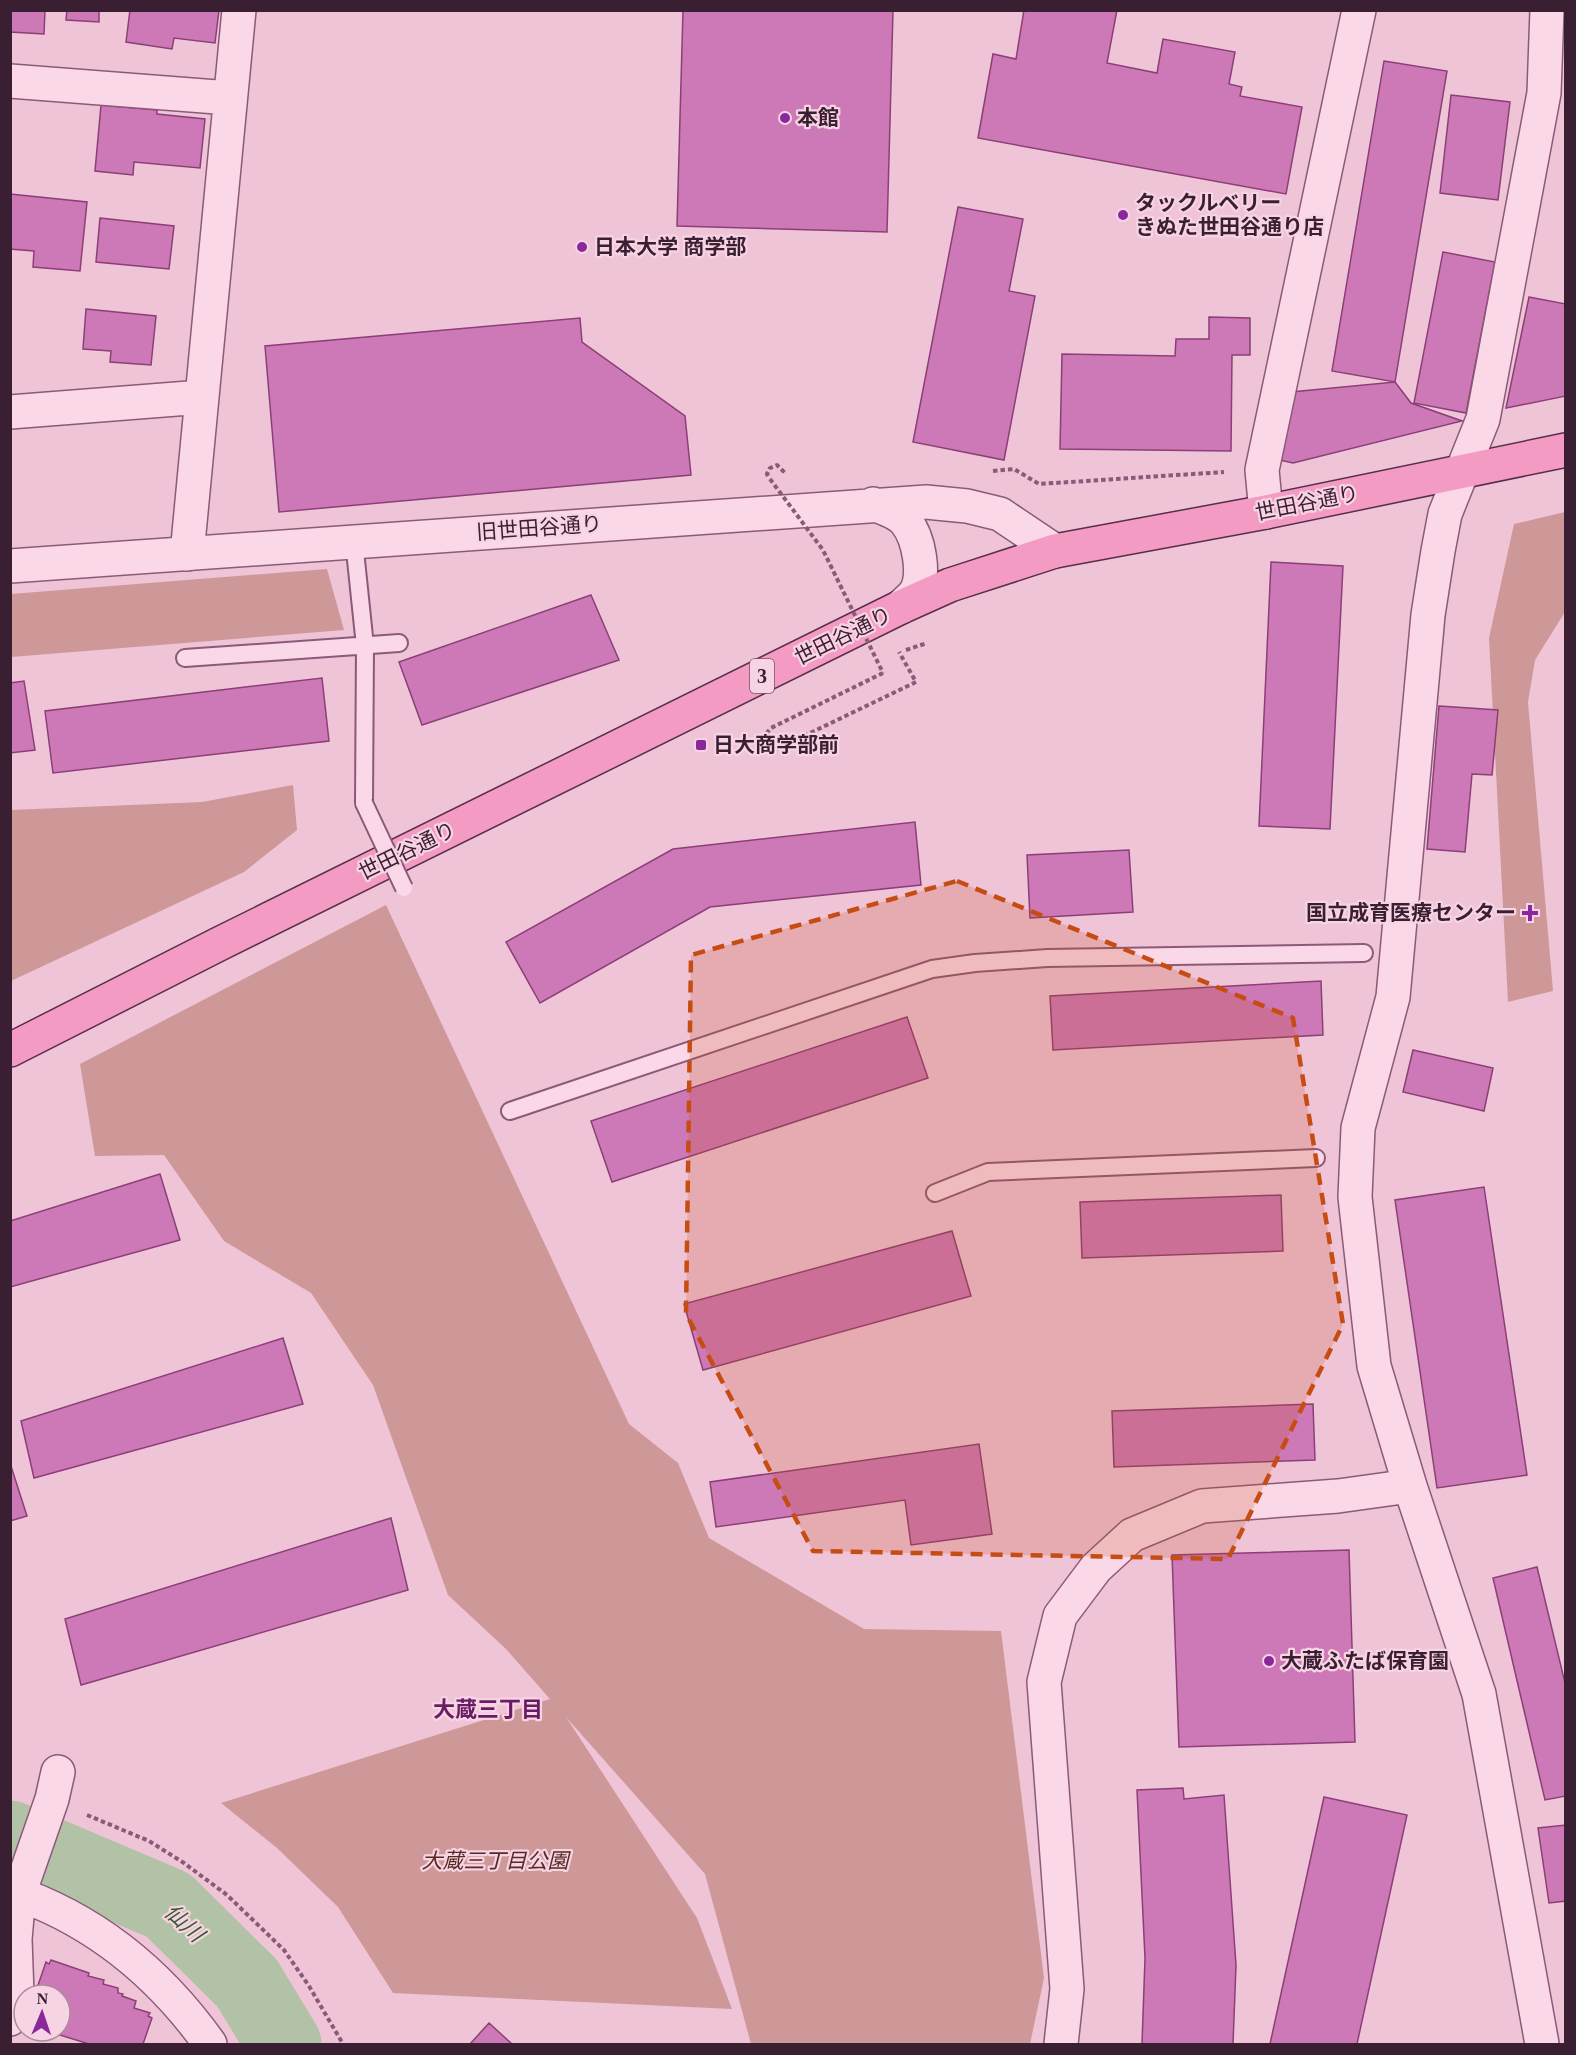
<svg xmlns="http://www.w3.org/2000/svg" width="1576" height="2055" font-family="'Times New Roman','Noto Sans JP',serif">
	<rect width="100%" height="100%" fill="#efc4d7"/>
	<path fill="#ce9899" d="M 1565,512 L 1565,612 L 1535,660 L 1528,702 L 1553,991 L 1508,1002 L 1489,638 L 1514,524 Z
		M 327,569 L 344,630 L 11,657 L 11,594 Z
		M 293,785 L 297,830 L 244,872 L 11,981 L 11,810 L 202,802 Z
		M 386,905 L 629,1424 L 678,1463 L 709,1538 L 864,1629 L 1001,1631 L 1044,1978 L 1030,2044 L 751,2044 L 705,1874 L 566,1717 L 697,1918 L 732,2009 L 393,1993 L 338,1907 L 277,1848 L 221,1803 L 550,1699 L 506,1649 L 448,1595 L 373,1385 L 311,1293 L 224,1241 L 164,1155 L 95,1156 L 80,1064 Z"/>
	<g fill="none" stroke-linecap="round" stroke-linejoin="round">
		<path stroke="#b2c2a6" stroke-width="75" d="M 10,1838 L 168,1905 L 247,1983 L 284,2044"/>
	</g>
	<path fill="#ce79b7" stroke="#8b3f77" stroke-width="1.5" d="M 10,10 L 45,10 L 44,34 L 10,32 Z
		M 67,10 L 99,10 L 99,22 L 66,20 Z
		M 130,10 L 219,10 L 215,43 L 174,38 L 172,49 L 126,42 Z
		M 683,10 L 893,10 L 887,232 L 677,226 Z
		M 1024,10 L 1117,10 L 1107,63 L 1157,73 L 1163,39 L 1235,52 L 1229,84 L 1242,87 L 1240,96 L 1302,107 L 1286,194 L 978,138 L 993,54 L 1016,59 Z
		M 1384,61 L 1447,71 L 1395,382 L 1332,371 Z
		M 1451,95 L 1510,102 L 1498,200 L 1440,193 Z
		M 101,105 L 157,110 L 157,114 L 205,119 L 200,168 L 134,162 L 133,175 L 95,171 Z
		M 10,194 L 87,202 L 80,271 L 33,267 L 34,251 L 10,249 Z
		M 958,207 L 1023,219 L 1009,291 L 1035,296 L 1004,460 L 913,442 Z
		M 100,218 L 174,226 L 169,269 L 96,262 Z
		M 1443,252 L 1495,262 L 1466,413 L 1414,403 Z
		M 1529,297 L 1566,304 L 1566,396 L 1506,408 Z
		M 86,309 L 156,316 L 151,365 L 110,362 L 111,351 L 83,349 Z
		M 1209,317 L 1250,318 L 1250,355 L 1232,355 L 1231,451 L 1060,449 L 1062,354 L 1175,356 L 1176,339 L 1209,339 Z
		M 580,318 L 582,342 L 685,416 L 691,475 L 279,512 L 265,346 Z
		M 1395,382 L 1411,403 L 1462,421 L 1293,463 L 1275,459 L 1291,392 Z
		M 1271,562 L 1343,566 L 1330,829 L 1259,826 Z
		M 591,595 L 619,660 L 422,725 L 399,662 Z
		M 322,678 L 329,741 L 53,773 L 45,711 Z
		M 24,681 L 35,750 L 10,753 L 10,683 Z
		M 1439,706 L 1498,710 L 1492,775 L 1472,774 L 1465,852 L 1427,849 Z
		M 915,822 L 921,885 L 710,907 L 540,1003 L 506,942 L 673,849 Z
		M 1129,850 L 1133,912 L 1030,918 L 1027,855 Z
		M 1321,981 L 1323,1035 L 1053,1050 L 1050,996 Z
		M 907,1017 L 928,1078 L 612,1182 L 591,1121 Z
		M 1413,1050 L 1493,1068 L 1484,1111 L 1403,1092 Z
		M 160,1174 L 180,1240 L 10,1287 L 10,1221 Z
		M 1484,1187 L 1527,1475 L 1437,1488 L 1395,1200 Z
		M 1281,1195 L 1283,1251 L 1082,1258 L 1080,1202 Z
		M 952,1231 L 971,1296 L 703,1370 L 684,1304 Z
		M 283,1338 L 303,1404 L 34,1478 L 21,1421 Z
		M 1313,1404 L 1315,1460 L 1114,1467 L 1112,1411 Z
		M 979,1444 L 992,1534 L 911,1545 L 905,1500 L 716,1527 L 710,1482 Z
		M 10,1463 L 27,1516 L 10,1521 Z
		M 391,1518 L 408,1590 L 81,1685 L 65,1619 Z
		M 1349,1550 L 1355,1742 L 1179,1747 L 1172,1555 Z
		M 1537,1567 L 1566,1687 L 1566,1796 L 1545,1800 L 1493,1578 Z
		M 1183,1788 L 1184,1799 L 1224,1795 L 1236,1965 L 1233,2044 L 1142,2044 L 1145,1958 L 1137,1790 Z
		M 1324,1797 L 1407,1815 L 1357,2044 L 1270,2044 Z
		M 1566,1825 L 1566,1901 L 1549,1903 L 1538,1828 Z
		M 51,1960 L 89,1973 L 88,1976 L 104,1980 L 103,1984 L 118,1988 L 118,1993 L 123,1994 L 122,1996 L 136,2001 L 134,2008 L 150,2013 L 148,2016 L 152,2018 L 143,2044 L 89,2044 L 47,2031 L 60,2031 L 60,1995 L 41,1995 L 42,1993 L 36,1991 L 46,1962 L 49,1964 Z
		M 489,2023 L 512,2044 L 470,2044 Z"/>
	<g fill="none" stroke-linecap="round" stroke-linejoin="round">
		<g stroke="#8b5a78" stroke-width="20">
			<path id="service" d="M 354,541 L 365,646 L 364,803
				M 185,658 L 399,643
				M 510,1111 L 932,969 L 975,963 L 1047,958 L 1364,953
				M 935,1193 L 988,1172 L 1316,1158"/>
		</g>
		<g stroke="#8b5a78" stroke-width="36">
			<path id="minor" d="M 10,81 L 230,98
				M 10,412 L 202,397
				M 1266,512 L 1262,470 L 1359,10
				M 187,554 L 239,10
				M 10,1891 C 94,1919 160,1974 210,2044
				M 10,2019 L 17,1995 L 15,1939 L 19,1894 L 52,1799 L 58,1772
				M 1061,2044 L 1067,1989 L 1044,1682 L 1060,1616 L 1096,1568 L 1132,1535 L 1202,1506 L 1338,1496 L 1410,1486
				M 1542,2044 L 1479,1694 L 1410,1486 L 1374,1366 L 1355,1197 L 1358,1128 L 1393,997 L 1428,615 L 1438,551 L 1445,514 L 1483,419 L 1544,93 L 1547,10"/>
		</g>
		<g stroke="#8b5a78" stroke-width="36">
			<path id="tertiary" d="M 873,504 C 884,508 899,513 906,522 C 919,538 926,576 915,593 C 911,598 905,603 901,607
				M 10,566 L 926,502 L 967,506 L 1000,514 L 1055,551"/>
		</g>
		<g stroke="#582e4b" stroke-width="36">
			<path id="primary" d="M 10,1050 L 221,943 L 901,607 L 950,585 L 1055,551 L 1266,512 L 1566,450"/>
		</g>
		<path stroke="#8b5a78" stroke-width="4" stroke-dasharray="4.5 3" stroke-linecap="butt" d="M 993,471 L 1014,469 L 1039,484 L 1224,472
			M 768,476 L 767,474 L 770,468 L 777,465 L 785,473
			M 906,650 L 927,643
			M 883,673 L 771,728 L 765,735 L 765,743 L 768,749 L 777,749 L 916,682 L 899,652
			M 87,1815 L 149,1841 L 184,1863 L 227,1895 L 284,1950 L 309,1986 L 343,2044"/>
		<use href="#service" stroke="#fad8e7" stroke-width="16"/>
		<use href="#minor" stroke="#fad8e7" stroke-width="33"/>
		<use href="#tertiary" stroke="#fad8e7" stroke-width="33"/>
		<use href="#primary" stroke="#f39bc3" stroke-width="33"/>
		<g stroke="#8b5a78" stroke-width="20" stroke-linecap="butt">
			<path id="service-bridge" d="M 364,803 L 404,888"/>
		</g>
		<path stroke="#8b5a78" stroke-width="4" stroke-dasharray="4.5 3" stroke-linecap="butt" d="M 770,479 L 823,550 L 883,673"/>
		<use href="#service-bridge" stroke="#fad8e7" stroke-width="16"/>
	</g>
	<path fill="#c54d13" fill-opacity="0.2" stroke="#c54d13" stroke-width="4.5" stroke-dasharray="12 8" stroke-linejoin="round" d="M 957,881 L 1293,1018 L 1343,1324 L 1228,1559 L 813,1551 L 686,1314 L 691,955 Z"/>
	<g fill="#8a289b" stroke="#f7d4e3" stroke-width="2">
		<circle cx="785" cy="118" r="6"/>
		<circle cx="1123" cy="215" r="6"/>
		<circle cx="582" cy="247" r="6"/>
		<rect x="695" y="739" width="12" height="12" rx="3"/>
		<path d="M1527 904h6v6h6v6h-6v6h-6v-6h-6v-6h6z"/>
		<circle cx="1269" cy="1661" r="6"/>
	</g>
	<g text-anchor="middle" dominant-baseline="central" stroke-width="4.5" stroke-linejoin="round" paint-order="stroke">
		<rect fill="#f7d4e3" stroke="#735566" stroke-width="1.5" x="750" y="659" width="24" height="34" rx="4.5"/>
		<g font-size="20" font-weight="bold" fill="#3a1e31">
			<text x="762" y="676">3</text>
		</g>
		<g font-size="21" font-weight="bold" fill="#3a1e31" stroke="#f7d4e3" text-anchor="start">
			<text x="797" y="118">本館</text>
			<text x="1135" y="203">タックルベリー<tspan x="1135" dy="24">きぬた世田谷通り店</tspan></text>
			<text x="594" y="247">日本大学 商学部</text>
			<text x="713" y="745">日大商学部前</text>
			<text x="1516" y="913" text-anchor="end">国立成育医療センター</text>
			<text x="1281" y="1661">大蔵ふたば保育園</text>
		</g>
		<g font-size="21" fill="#3a1e31" stroke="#f7d4e3">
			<text transform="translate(1307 503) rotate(-11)">世田谷通り</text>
			<text transform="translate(539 528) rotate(-4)">旧世田谷通り</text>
			<text transform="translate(843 636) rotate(-26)">世田谷通り</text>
			<text transform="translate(407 851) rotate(-26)">世田谷通り</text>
		</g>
		<g font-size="21" font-style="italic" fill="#572a24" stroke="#f7d4e3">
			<text x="495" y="1861">大蔵三丁目公園</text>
		</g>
		<g font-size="22" font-weight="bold" fill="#681c63" stroke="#f7d4e3">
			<text x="488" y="1709">大蔵三丁目</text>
		</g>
		<g font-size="22" font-style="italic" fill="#365a2d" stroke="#f7d4e3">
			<text transform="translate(184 1923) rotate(42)">仙川</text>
		</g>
	</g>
	<rect width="1576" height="2055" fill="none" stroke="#3a1e31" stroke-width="24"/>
	<g transform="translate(42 2013) rotate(2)"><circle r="28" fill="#f7d4e3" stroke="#ab8b9c" stroke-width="1.5"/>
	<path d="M0-4.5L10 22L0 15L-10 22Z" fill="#8a289b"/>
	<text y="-9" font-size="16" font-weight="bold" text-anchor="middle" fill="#3a1e31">N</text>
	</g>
</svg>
